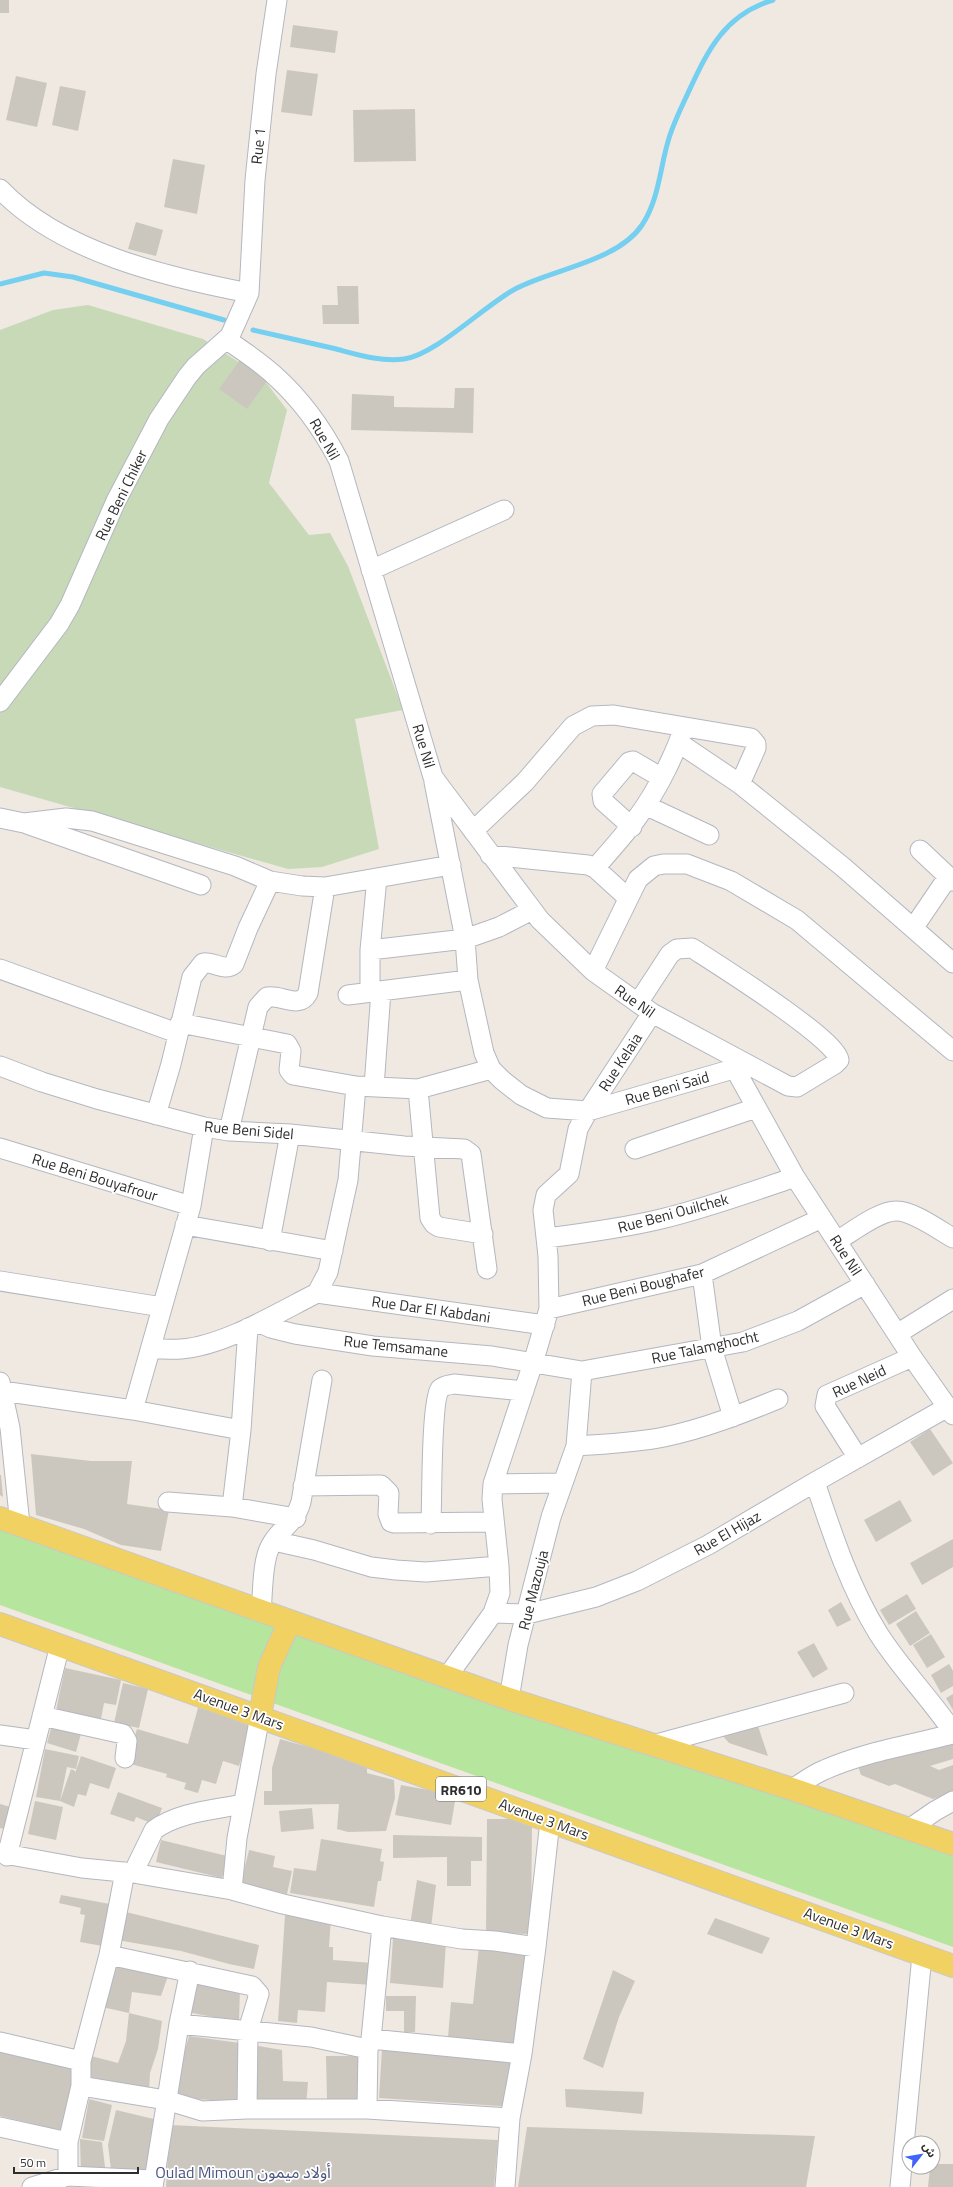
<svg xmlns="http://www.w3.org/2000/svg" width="953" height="2187" font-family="'Titillium Web','Noto Sans Arabic',sans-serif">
	<rect width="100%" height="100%" fill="#efe9e1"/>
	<path fill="#b6e59e" d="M 0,1527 L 953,1851 L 953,1947 L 0,1605 Z"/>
	<path fill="#c8d9b8" d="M 88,305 L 203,339 L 262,377 L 287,410 L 269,483 L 309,535 L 330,533 L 348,566 L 403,710 L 355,719 L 379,849 L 322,867 L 288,869 L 0,787 L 0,330 L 53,310 Z"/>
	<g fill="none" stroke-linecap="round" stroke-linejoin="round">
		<path stroke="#75cff0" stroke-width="5" d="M 0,284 L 44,273 L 73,277 L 224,320
			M 253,330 C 279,336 306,342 332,348 C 356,354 379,362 404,359 C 436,355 487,303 517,288 C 554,269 618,261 642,225 C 660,198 660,164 670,135 C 675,120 682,106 688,93 C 708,50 724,15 773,0"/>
	</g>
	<path fill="#cbc7bf" d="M 0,0 L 9,0 L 9,13 L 0,13 Z
		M 293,25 L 338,31 L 335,53 L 290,47 Z
		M 287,70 L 318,74 L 312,116 L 281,112 Z
		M 16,76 L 47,83 L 37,127 L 6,120 Z
		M 60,86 L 86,91 L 78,131 L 52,125 Z
		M 415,109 L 416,161 L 354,162 L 353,110 Z
		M 173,159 L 205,165 L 197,214 L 164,207 Z
		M 136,222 L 163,230 L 156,256 L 128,249 Z
		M 337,286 L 358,286 L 359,324 L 323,324 L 322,305 L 338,305 Z
		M 242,357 L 270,377 L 247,409 L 219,389 Z
		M 455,388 L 474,388 L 473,433 L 351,430 L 352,394 L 394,396 L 394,407 L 454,408 Z
		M 930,1429 L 953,1463 L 933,1476 L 910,1442 Z
		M 31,1454 L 91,1461 L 132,1461 L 127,1504 L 169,1510 L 161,1551 L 121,1545 L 84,1529 L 36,1515 Z
		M 0,1475 L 1,1475 L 3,1497 L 0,1495 Z
		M 900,1500 L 912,1521 L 876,1542 L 864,1520 Z
		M 953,1539 L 953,1567 L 922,1585 L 910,1563 Z
		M 907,1594 L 916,1609 L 889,1625 L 880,1610 Z
		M 841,1602 L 851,1620 L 837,1627 L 828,1610 Z
		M 916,1611 L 930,1633 L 910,1646 L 896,1624 Z
		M 931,1634 L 945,1657 L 927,1668 L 913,1645 Z
		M 814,1643 L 828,1669 L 813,1678 L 797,1652 Z
		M 949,1664 L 953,1671 L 953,1686 L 941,1693 L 931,1675 Z
		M 65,1668 L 121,1680 L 116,1705 L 104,1703 L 100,1724 L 55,1715 Z
		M 123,1683 L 148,1689 L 139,1728 L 114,1723 Z
		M 953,1694 L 953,1710 L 946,1698 Z
		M 198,1708 L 256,1723 L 250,1747 L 245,1746 L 239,1766 L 223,1761 L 216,1784 L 202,1780 L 198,1793 L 184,1789 L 186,1783 L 166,1777 L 167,1774 L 127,1763 L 137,1729 L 188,1744 Z
		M 53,1721 L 82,1730 L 76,1752 L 47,1743 Z
		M 757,1723 L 768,1756 L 729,1743 L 722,1735 Z
		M 953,1734 L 953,1759 L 930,1766 L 939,1770 L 953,1765 L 953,1793 L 933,1799 L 895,1784 L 889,1786 L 861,1775 L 858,1766 Z
		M 280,1739 L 367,1764 L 367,1773 L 394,1780 L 395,1798 L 386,1831 L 348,1832 L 337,1829 L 339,1804 L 264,1805 L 264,1791 L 272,1791 L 272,1768 Z
		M 45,1749 L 79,1756 L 76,1769 L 67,1767 L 60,1801 L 71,1769 L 75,1771 L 75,1773 L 81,1756 L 116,1768 L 109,1789 L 90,1783 L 86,1796 L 78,1794 L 74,1807 L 60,1801 L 36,1797 Z
		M 401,1785 L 456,1795 L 451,1825 L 395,1815 Z
		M 118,1792 L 162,1808 L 156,1825 L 136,1817 L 134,1822 L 110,1814 Z
		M 35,1801 L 63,1807 L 56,1840 L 28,1834 Z
		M 0,1804 L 14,1808 L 9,1830 L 0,1828 Z
		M 312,1808 L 314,1829 L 281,1832 L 279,1811 Z
		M 487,1819 L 532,1819 L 531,1934 L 486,1933 Z
		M 393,1835 L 482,1837 L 482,1861 L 471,1861 L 471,1886 L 447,1886 L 447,1857 L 393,1858 Z
		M 321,1839 L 382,1849 L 380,1861 L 384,1862 L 381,1881 L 378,1881 L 374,1907 L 290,1893 L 294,1868 L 316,1871 Z
		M 161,1840 L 227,1856 L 222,1878 L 156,1862 Z
		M 249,1850 L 275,1856 L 273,1867 L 292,1871 L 287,1894 L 241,1883 Z
		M 417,1880 L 436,1885 L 431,1928 L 410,1925 Z
		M 61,1895 L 110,1904 L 102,1946 L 80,1942 L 85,1915 L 80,1914 L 81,1908 L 59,1903 Z
		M 126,1912 L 259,1945 L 254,1969 L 229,1964 L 181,1951 L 117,1940 Z
		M 285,1915 L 331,1918 L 329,1947 L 333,1947 L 333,1960 L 373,1963 L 372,1985 L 327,1982 L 325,2012 L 298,2010 L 297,2023 L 278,2021 Z
		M 715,1918 L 770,1938 L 762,1954 L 707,1934 Z
		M 393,1938 L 446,1942 L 443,1988 L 390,1983 Z
		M 479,1946 L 532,1951 L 523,2045 L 448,2037 L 451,2002 L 473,2004 Z
		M 117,1961 L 168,1976 L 161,1996 L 132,1992 L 129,2013 L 162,2021 L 158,2049 L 150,2073 L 149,2093 L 85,2076 L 91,2056 L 118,2063 L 126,2041 L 129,2013 L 102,2007 Z
		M 613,1970 L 635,1981 L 619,2017 L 603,2068 L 583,2059 Z
		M 194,1980 L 240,1988 L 239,2022 L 187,2012 Z
		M 386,1996 L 416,1996 L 415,2032 L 404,2032 L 404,2011 L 386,2011 Z
		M 189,2036 L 247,2044 L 243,2102 L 177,2098 L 179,2071 Z
		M 253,2045 L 282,2050 L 283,2081 L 308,2082 L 306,2107 L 250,2101 Z
		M 382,2049 L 514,2057 L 512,2107 L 379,2098 Z
		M 0,2050 L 79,2069 L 64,2131 L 0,2116 Z
		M 326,2056 L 362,2056 L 363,2099 L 327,2099 Z
		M 565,2089 L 644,2092 L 642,2114 L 566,2107 Z
		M 89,2099 L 112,2105 L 104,2141 L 82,2138 Z
		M 116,2110 L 158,2120 L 150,2176 L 112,2178 L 108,2145 Z
		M 170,2125 L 498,2140 L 494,2187 L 166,2187 Z
		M 527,2127 L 815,2136 L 806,2187 L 518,2187 Z
		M 80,2139 L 102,2142 L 106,2175 L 81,2174 Z
		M 933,2164 L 953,2164 L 953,2187 L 928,2187 L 930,2167 L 933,2167 Z"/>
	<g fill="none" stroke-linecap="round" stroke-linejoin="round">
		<g stroke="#b4b7c1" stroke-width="21">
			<path id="minor" d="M 0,189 C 60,252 166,277 249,293
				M 227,340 C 243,351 260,362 274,375 C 302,400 322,428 339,461 L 433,777 L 540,920 L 593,971 L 652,1013 L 788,1086 L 797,1087 L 835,1064 L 839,1060 C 837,1039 715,963 692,948 L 677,949 L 670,954 L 638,1003
				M 371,570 L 504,510
				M 0,702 L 59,624 L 70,605 L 116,501 L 159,419 L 187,377 L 196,366 L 230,336 L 249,293 L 255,180 L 266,74 L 277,0
				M 679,743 L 740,784 L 843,867 L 953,963
				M 434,782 L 465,939 L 468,980 L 484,1053 L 491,1069 L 502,1080 L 521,1095 L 547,1108 L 588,1111 L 747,1065
				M 647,806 L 709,835
				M 0,818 L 24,823 L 66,818 L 92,821 L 235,866 L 270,881 L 302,886 L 325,887 L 451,865
				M 27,824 L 201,885
				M 632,827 L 603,801 L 602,794 L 629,762 L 633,761 L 662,778
				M 473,831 L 525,782 L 573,726 L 592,716 L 614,715 L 751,738 L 756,744 L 756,748 L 740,784
				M 920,850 L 953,881
				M 490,855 L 588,865 L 595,868 L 628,898
				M 595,868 C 626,833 646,811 667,768 C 673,755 679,744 682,731
				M 914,927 L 948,877
				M 370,950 L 465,939 L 499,927 L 532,910
				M 0,969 L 177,1033
				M 593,971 L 638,879 L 654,866 L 663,864 L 687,864 L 731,881 L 797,920 L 953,1051
				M 370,992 L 370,950 L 377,878
				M 348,995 L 468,980
				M 180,1023 L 287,1044 L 291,1051 L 289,1070 L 293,1075 L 356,1086 L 418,1089 L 491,1069
				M 0,1066 L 42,1082 L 97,1099 L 204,1127 L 229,1131 L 290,1134 L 404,1146 L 464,1149 L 471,1154 L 487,1269
				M 735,1069 L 795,1177 L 912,1357 L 953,1415
				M 374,1087 L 381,991
				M 418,1089 L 430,1218 L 434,1224 L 439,1227 L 483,1234
				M 156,1115 L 171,1064 L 192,977 L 203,963 C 214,961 224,972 234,964 L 248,928 L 270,881
				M 229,1131 L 258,1007 L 267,997 C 281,994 299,1010 308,993 L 325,887
				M 0,1148 L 191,1206
				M 635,1149 L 756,1108
				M 185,1225 L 333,1251
				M 547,1238 C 586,1233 624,1228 661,1219 C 707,1208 751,1192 795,1177
				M 270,1241 L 290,1134
				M 837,1241 C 852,1232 880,1210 897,1211 C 913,1211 939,1230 953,1238
				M 702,1274 L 712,1348 L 733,1417
				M 0,1281 L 162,1307
				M 317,1293 L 545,1325
				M 549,1309 L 702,1274 L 822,1218
				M 260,1323 L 271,1328 L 295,1334 L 373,1346 L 492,1356 L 582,1371 L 743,1342 L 798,1321 L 865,1284
				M 897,1334 L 953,1299
				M 151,1348 C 161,1349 172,1350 181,1349 C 224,1346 279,1312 317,1293 L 328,1272 L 348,1180 L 356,1086
				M 0,1382 L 10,1428 L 20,1525
				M 2,1391 L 133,1410 L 241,1430
				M 133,1410 L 191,1206 L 204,1127
				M 576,1446 C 605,1444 635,1443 664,1437 C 703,1429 741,1414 778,1399
				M 858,1458 L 825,1406 L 827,1395 L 912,1357
				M 815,1482 C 832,1533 849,1586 878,1633 C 900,1668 930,1698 953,1732
				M 493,1484 L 562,1483
				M 303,1486 L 381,1485 L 389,1493 L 388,1514 L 391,1522 L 394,1523 L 494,1522
				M 168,1502 L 232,1507 L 296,1518
				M 232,1507 L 241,1430 L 248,1328
				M 431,1524 C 432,1503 431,1401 440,1389 C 444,1385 449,1385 454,1384 L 524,1391
				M 274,1541 L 314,1550 L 371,1567 L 396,1570 L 426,1572 L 499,1566
				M 261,1611 C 263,1593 262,1562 270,1547 C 279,1528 294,1526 301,1502 L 322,1380
				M 493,1613 L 527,1614 L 596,1597 L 637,1581 L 708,1545 L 815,1482 L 946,1408
				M 447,1677 L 493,1613 L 500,1593 L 499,1566 L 492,1499 L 493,1484 L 533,1363 L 549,1309 L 548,1256 L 543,1210 L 546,1195 L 569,1174 L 578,1129 L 588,1111 L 652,1013
				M 509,1699 L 518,1645 L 551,1517 L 576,1446 L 582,1371
				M 42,1716 L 123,1734 L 127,1741 L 125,1758
				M 0,1735 L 36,1740
				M 653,1745 L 844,1693
				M 792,1789 C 802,1783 812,1775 824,1770 C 864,1752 910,1745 953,1734
				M 909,1829 L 935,1811 L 953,1801
				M 0,1853 L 82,1868 L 133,1873 L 232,1890 L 283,1904 L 382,1926 L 462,1939 L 495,1941 L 536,1947
				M 7,1856 L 60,1645
				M 133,1873 L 154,1830 C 178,1812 214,1810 243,1804
				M 232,1890 L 237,1838 L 260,1716
				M 109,1955 L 252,1986 L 259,1994 L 248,2030 L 247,2109
				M 179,2024 L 311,2037 L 368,2049
				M 371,2039 L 522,2054
				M 0,2042 L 81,2061
				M 81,2086 L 166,2100 L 202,2111 L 247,2109 L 367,2109 L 510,2118
				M 367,2109 L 368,2049 L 371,2039 L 382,1926
				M 0,2127 L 68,2142
				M 68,2176 L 68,2142 L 81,2086 L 81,2061 L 109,1955 L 125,1872
				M 32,2187 L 68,2176 L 153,2180
				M 153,2187 L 179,2024 L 190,1971
				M 505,2187 L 510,2118 L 522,2054 L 536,1947 L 550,1821
				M 900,2187 L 922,1955"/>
		</g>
		<g stroke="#c9c9c9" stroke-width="24">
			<path id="major" d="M 0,1518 L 509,1699 L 792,1789 L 953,1844
				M 0,1624 L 953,1966
				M 260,1716 L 269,1667 L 290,1621"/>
		</g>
		<use href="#minor" stroke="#fff" stroke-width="19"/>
		<use href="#major" stroke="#f2d163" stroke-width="22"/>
	</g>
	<g text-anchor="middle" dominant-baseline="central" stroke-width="3.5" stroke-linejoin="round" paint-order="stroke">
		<rect fill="#fff" stroke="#6d6d6d" stroke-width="1" x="436" y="1777" width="50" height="24" rx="3"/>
		<g font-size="14" font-weight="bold" fill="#2e2e2e">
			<text x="461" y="1789">RR610</text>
		</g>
		<g font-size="15" fill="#2e2e2e" stroke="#fff">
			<text transform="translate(258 146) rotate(-84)">Rue 1</text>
			<text transform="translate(325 439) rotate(60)">Rue Nil</text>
			<text transform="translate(121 495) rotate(-64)">Rue Beni Chiker</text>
			<text transform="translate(424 746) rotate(73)">Rue Nil</text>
			<text transform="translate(635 1001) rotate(35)">Rue Nil</text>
			<text transform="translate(620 1062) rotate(-57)">Rue Kelaia</text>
			<text transform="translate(667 1088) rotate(-16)">Rue Beni Said</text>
			<text transform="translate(249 1130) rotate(5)">Rue Beni Sidel</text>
			<text transform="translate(95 1177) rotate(17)">Rue Beni Bouyafrour</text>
			<text transform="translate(673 1213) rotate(-15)">Rue Beni Ouilchek</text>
			<text transform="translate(846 1255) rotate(57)">Rue Nil</text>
			<text transform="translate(643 1286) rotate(-14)">Rue Beni Boughafer</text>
			<text transform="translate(431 1309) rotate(8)">Rue Dar El Kabdani</text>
			<text transform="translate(396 1346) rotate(6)">Rue Temsamane</text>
			<text transform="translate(705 1347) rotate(-12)">Rue Talamghocht</text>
			<text transform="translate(859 1381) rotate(-25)">Rue Neid</text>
			<text transform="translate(727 1533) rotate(-30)">Rue El Hijaz</text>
			<text transform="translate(533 1590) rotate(-76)">Rue Mazouja</text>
			<text transform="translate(239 1709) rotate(20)">Avenue 3 Mars</text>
			<text transform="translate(544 1819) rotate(20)">Avenue 3 Mars</text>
			<text transform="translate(849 1928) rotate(20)">Avenue 3 Mars</text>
		</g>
		<g font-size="16" fill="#4d5680" stroke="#fff">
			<text x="243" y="2172">Oulad Mimoun أولاد ميمون</text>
		</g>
	</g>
	<g transform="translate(921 2155) rotate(59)"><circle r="19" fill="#ffffff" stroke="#ababab"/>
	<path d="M0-3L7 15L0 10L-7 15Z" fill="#4264fb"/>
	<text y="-6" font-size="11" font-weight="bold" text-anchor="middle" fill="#2e2e2e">ش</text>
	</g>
	<path d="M14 2167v6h124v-6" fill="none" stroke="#2e2e2e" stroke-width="2"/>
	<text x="20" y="2167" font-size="12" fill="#2e2e2e" stroke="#ffffff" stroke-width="3" paint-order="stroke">50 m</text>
</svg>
